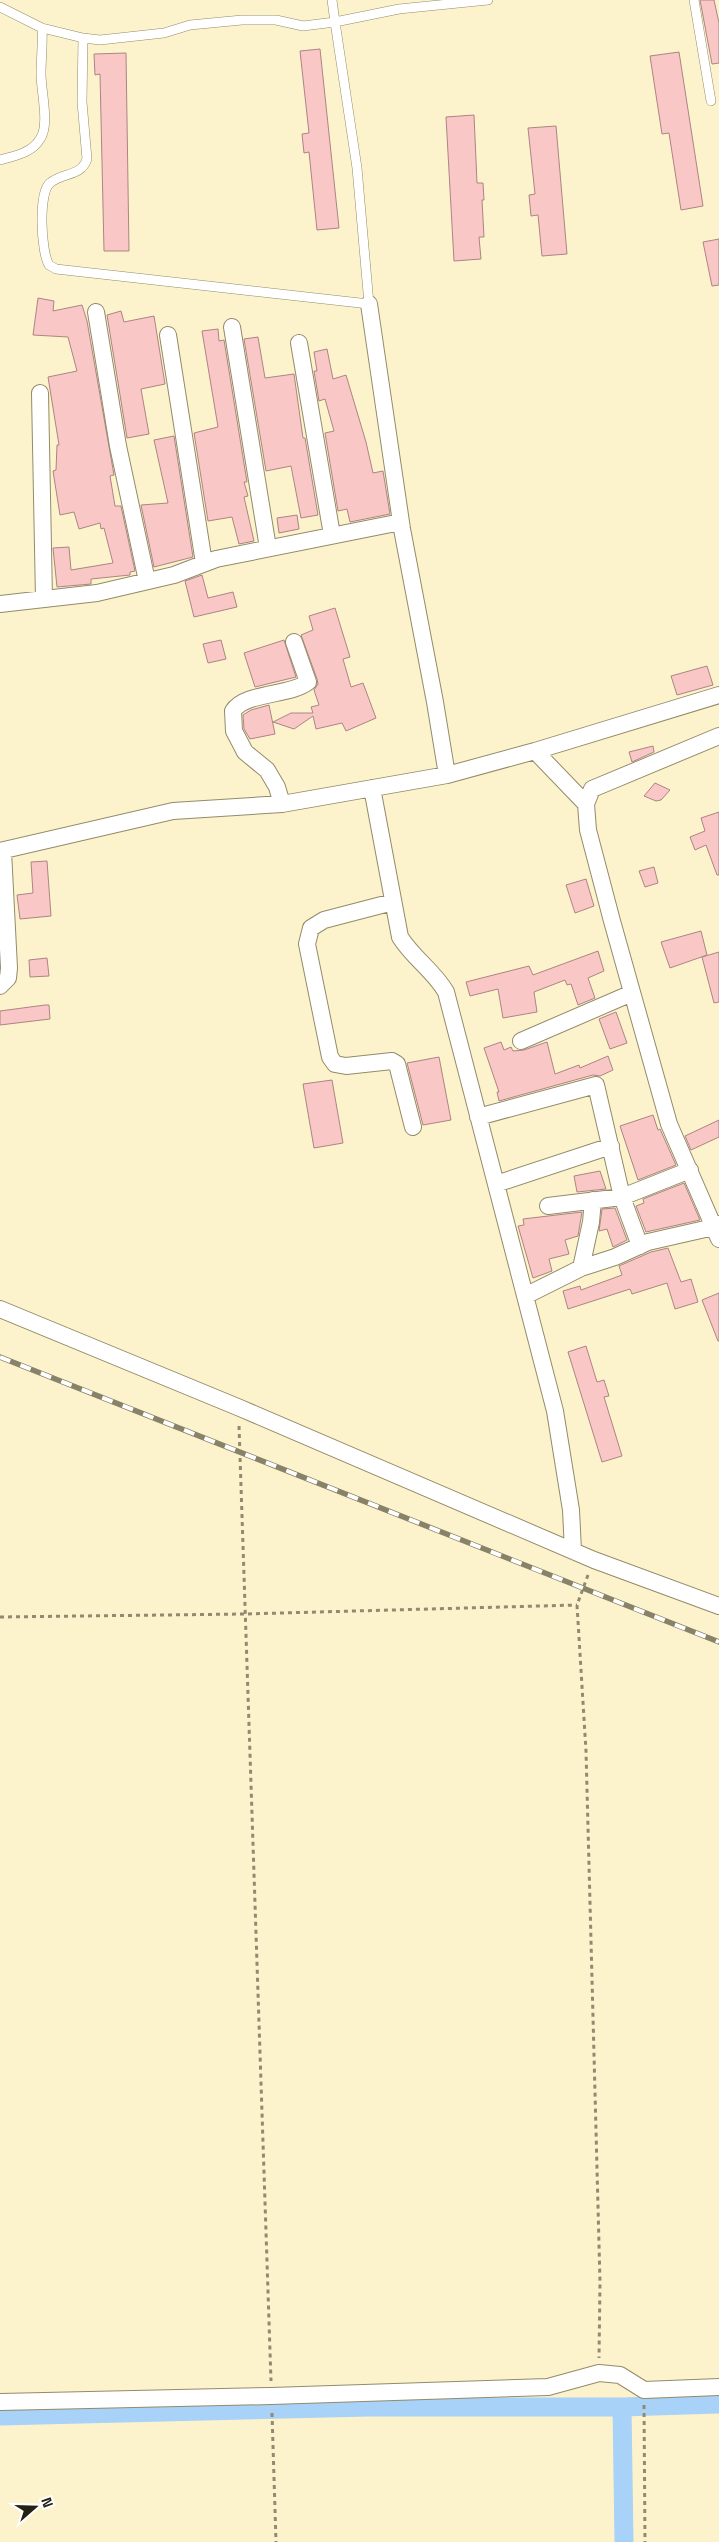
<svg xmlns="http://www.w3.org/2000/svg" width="719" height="2542" font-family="'Space Grotesk',sans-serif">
	<rect width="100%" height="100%" fill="#fcf3cd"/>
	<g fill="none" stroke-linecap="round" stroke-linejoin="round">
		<path stroke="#a8d2f8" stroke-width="19" d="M 0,2416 L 369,2407 L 622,2407
			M 624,2542 L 622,2407 L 719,2404"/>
	</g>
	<path fill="#f8c7c6" stroke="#ad8483" d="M 700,0 L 714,0 L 719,23 L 719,63 L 712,64 Z
		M 320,49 L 339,228 L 317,230 L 309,152 L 304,153 L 302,134 L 309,133 L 300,51 Z
		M 679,52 L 703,206 L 681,210 L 669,133 L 662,134 L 650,56 Z
		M 126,53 L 129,251 L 104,251 L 100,74 L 95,75 L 94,54 Z
		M 474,115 L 477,183 L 483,183 L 484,200 L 482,200 L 484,237 L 479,237 L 481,259 L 454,261 L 446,117 Z
		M 556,126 L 567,254 L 542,256 L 538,215 L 531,216 L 529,195 L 535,194 L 528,128 Z
		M 719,239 L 719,285 L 712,286 L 703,242 Z
		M 38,298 L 54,301 L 53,311 L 82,305 L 87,321 L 114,475 L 110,476 L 115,506 L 121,506 L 135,571 L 130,572 L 130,575 L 91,579 L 91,584 L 57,587 L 53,548 L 69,547 L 71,570 L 113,563 L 104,528 L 101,529 L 100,523 L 79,529 L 74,512 L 60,515 L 53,471 L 56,470 L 57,445 L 59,445 L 48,377 L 77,371 L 68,337 L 33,335 Z
		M 121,311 L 124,322 L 154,316 L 165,384 L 141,389 L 149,434 L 127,438 L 107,315 Z
		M 218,329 L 219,341 L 224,340 L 247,482 L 244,482 L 248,496 L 244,497 L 254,541 L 239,544 L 232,517 L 208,521 L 194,433 L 218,427 L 202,331 Z
		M 258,337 L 265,378 L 294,374 L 303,438 L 305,438 L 318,515 L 301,518 L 291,466 L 266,471 L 244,339 Z
		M 327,349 L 333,379 L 346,375 L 366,442 L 373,473 L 383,471 L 390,514 L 350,522 L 347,509 L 338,511 L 325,433 L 334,431 L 325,399 L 319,401 L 314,371 L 317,371 L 314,352 Z
		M 174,436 L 193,557 L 154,567 L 141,505 L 168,503 L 154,440 Z
		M 297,515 L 299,529 L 279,533 L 277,518 Z
		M 202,575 L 208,598 L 233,592 L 237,607 L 194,617 L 185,581 Z
		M 335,608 L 350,657 L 343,659 L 351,687 L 363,683 L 376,718 L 346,731 L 342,723 L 316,729 L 313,716 L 294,729 L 273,722 L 291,713 L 313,713 L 311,707 L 319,705 L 314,690 L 318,684 L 317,679 L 301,635 L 313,630 L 309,616 Z
		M 221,640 L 226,659 L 208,663 L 203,644 Z
		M 284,640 L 296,677 L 255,687 L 244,653 Z
		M 707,666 L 713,685 L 677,695 L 671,676 Z
		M 269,705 L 275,734 L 250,739 L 244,729 L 243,715 L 251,710 Z
		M 653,746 L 654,752 L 632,762 L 629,752 Z
		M 655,783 L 670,790 L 661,800 L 656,801 L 644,796 Z
		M 719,812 L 719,875 L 717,875 L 706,845 L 695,850 L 690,837 L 705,831 L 701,818 Z
		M 47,861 L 51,916 L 20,919 L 17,895 L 33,893 L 31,862 Z
		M 654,867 L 658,883 L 645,887 L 639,871 Z
		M 586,879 L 594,906 L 575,913 L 566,885 Z
		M 701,931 L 707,955 L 670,968 L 661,942 Z
		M 598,951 L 604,971 L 588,978 L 595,998 L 578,1005 L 571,984 L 567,985 L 565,980 L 534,992 L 537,1012 L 503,1018 L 498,989 L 470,996 L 466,982 L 529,966 L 533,975 Z
		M 719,952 L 719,1002 L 714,1003 L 702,957 Z
		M 47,958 L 49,976 L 30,977 L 29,960 Z
		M 45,1005 L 49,1005 L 50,1019 L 0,1025 L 0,1011 Z
		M 616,1012 L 627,1043 L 610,1049 L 599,1019 Z
		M 501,1042 L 504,1050 L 511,1047 L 513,1051 L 524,1050 L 547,1042 L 555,1074 L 579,1065 L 580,1068 L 608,1056 L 613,1070 L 600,1076 L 593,1075 L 499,1101 L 497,1092 L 499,1092 L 484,1048 Z
		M 439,1057 L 451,1120 L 423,1125 L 407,1063 Z
		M 332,1080 L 343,1143 L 314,1148 L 303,1084 Z
		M 653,1115 L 658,1130 L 660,1129 L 676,1165 L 638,1180 L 620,1126 Z
		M 719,1120 L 719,1137 L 691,1150 L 685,1136 Z
		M 600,1171 L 606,1189 L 577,1192 L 574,1176 Z
		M 684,1183 L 700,1220 L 646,1232 L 636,1206 L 644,1203 L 643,1199 Z
		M 615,1208 L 627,1240 L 613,1247 L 607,1229 L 599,1231 L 602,1209 Z
		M 582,1212 L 578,1236 L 565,1240 L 569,1254 L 549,1259 L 552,1271 L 533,1278 L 518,1226 L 524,1225 L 523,1219 Z
		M 668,1248 L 681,1282 L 691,1279 L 698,1302 L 675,1309 L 667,1283 L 632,1294 L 630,1289 L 568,1309 L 563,1291 L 580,1286 L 581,1290 L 622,1275 L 619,1266 L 651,1252 Z
		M 719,1293 L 719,1341 L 718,1341 L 702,1300 Z
		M 586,1346 L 597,1382 L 604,1380 L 609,1396 L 604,1397 L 622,1456 L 602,1462 L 568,1352 Z"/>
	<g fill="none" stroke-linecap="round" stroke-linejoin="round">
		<g stroke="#938b68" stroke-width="10">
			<path id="service" d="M 332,0 L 335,22 L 303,26 L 276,20 L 242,20 L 190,25 L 164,33 L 100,40 L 83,38 L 82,102 L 87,159 C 81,177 63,172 50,183 C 38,193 41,252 49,265 L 56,269 L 369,304 L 357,168 L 335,22 L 399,9 L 488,0
				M 694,0 L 711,101
				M 0,7 L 42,28 C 43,43 41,59 41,74 C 41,91 50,126 40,139 C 32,153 14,156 0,160
				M 42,28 L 83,38"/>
		</g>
		<g stroke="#938b68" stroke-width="18">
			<path id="minor" d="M 369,304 L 402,529 L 435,702 L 447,775
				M 96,312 L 118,446 L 147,581
				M 232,327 L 268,548
				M 168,335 L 204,563
				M 299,343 L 332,535
				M 40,393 L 44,599
				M 0,604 L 97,593 L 174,575 L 216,559 L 401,522
				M 719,736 L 592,789 L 586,804 L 588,830 L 612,921 L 669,1124 L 719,1239
				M 535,751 L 586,804
				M 372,788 L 400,937 C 413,958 434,971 446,992 L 555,1411 L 571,1510 L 573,1551
				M 282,804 L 277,787 L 267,770 L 245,752 L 234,731 L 233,711 C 245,692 290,696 308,682 L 294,642
				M 0,851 L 173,811 L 282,804 L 447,775 L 535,751 L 719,695
				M 393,902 L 324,920 L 311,928 L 307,944 L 330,1057 L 335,1064 L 346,1066 L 392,1061 L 397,1064 L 413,1127
				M 0,986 L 8,978 L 9,968 L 3,851
				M 521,1041 L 632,993
				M 478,1117 L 596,1085 L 622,1197 L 640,1246
				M 496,1184 L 611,1146
				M 548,1206 L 622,1197 L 690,1170
				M 581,1268 L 591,1222 L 593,1200
				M 525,1296 L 581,1268 L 615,1257 L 648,1242 L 714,1227 L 719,1224
				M 0,1309 L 240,1408 L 594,1560 L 719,1606
				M 0,2402 L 271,2396 L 548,2387 L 599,2373 L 620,2375 L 644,2390 L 719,2387"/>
		</g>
		<path stroke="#908a70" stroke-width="3" stroke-dasharray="4 4" stroke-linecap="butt" d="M 239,1426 L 271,2381
			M 588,1575 L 577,1605 L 586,1751 L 600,2282 L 599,2358
			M 0,1617 L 244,1614 L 577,1605
			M 644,2405 L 645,2542
			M 272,2413 L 276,2542"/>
		<use href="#service" stroke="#fff" stroke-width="9"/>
		<use href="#minor" stroke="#fff" stroke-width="16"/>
		<g stroke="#888269" stroke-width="5.5">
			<path id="rail" d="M 0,1357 L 719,1642"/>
		</g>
		<use href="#rail" stroke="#fff" stroke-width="4" stroke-dasharray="11" stroke-linecap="butt"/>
	</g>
	<g transform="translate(35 2507) rotate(70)" stroke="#ffffff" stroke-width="4" paint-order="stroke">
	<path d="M0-4L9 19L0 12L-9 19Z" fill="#242113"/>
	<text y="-8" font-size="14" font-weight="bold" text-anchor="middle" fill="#242113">N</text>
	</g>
</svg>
